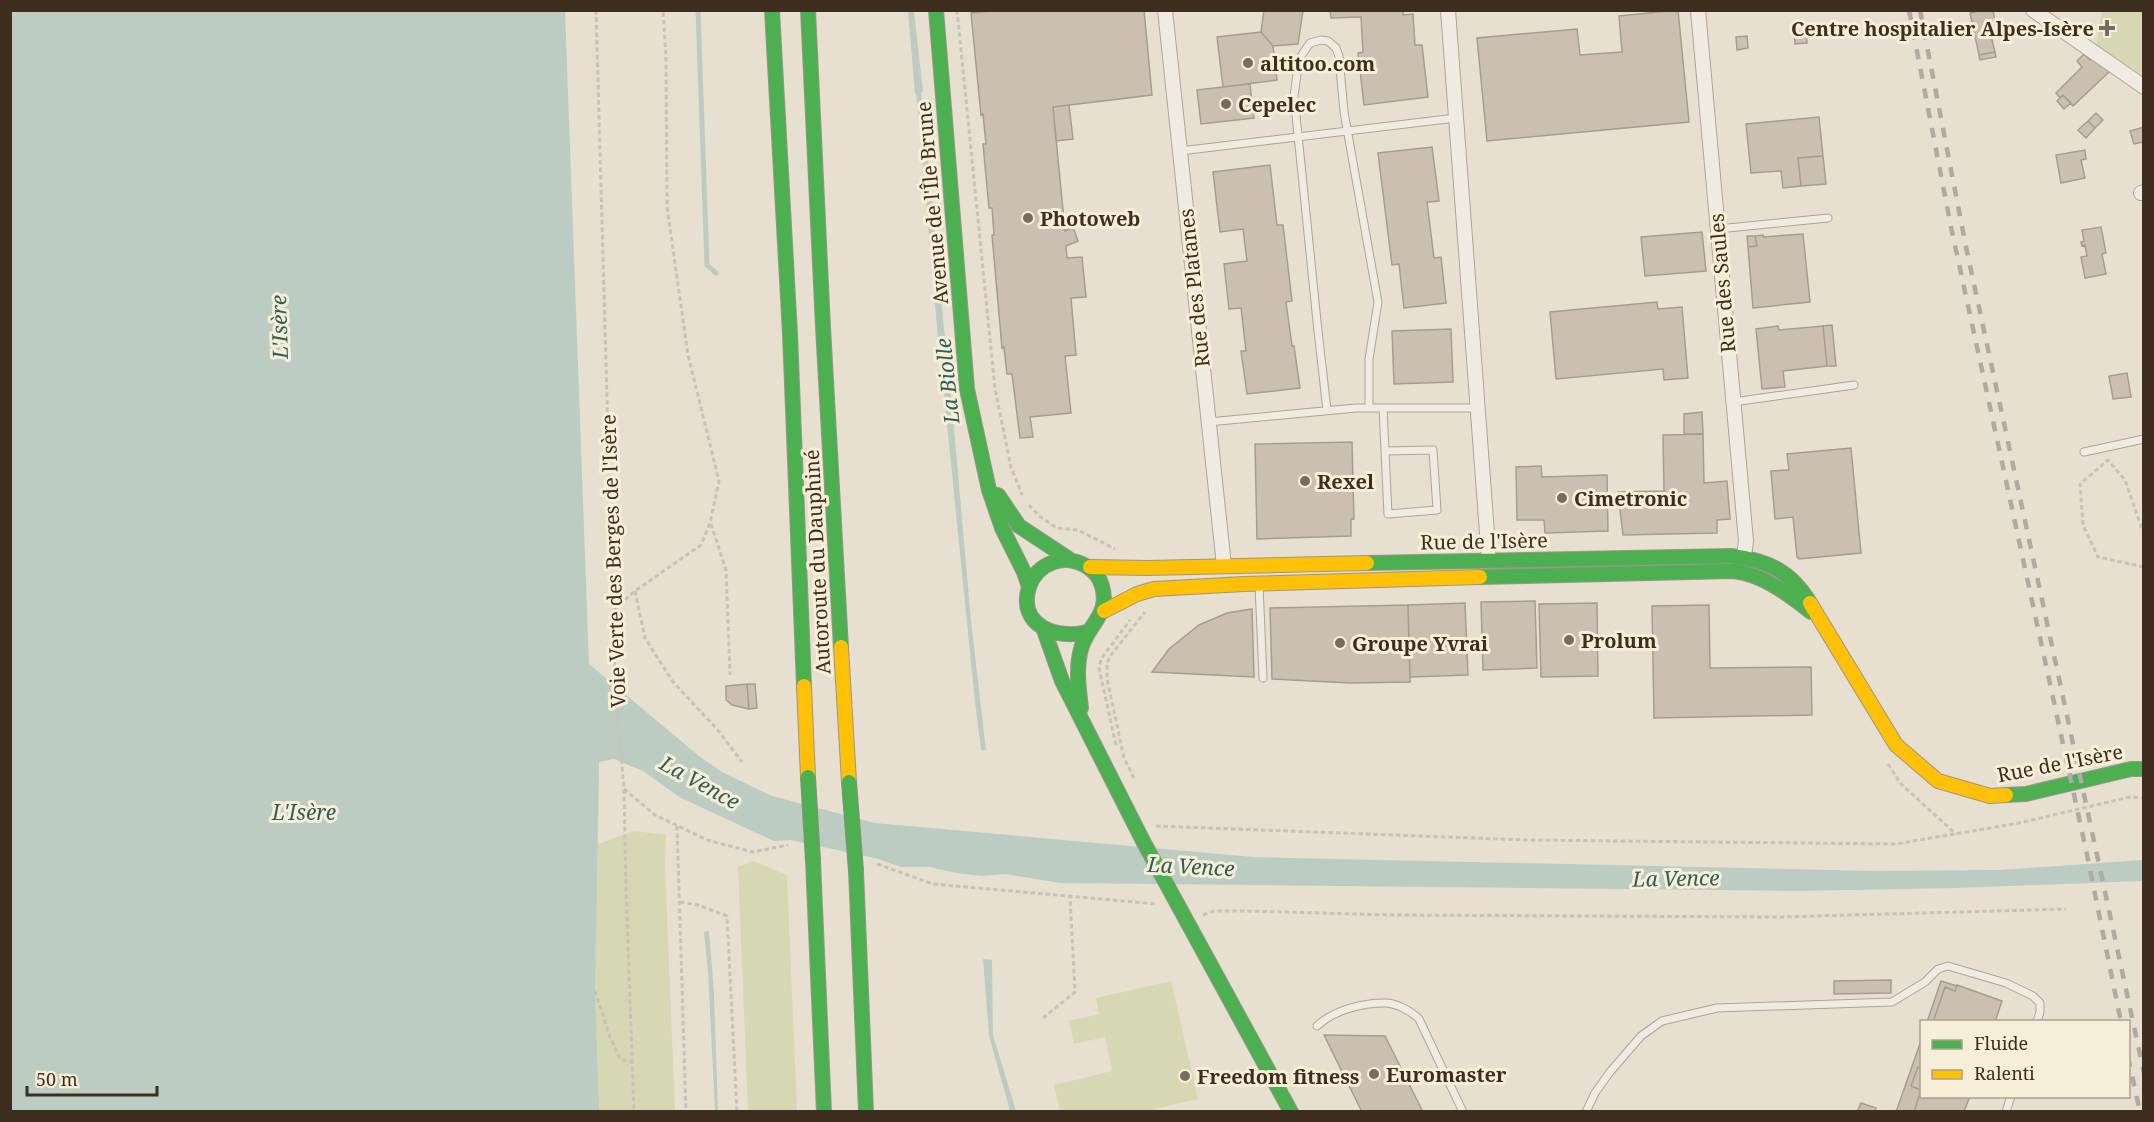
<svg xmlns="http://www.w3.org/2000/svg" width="2154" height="1122" font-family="'Noto Serif',serif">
	<rect width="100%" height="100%" fill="#e7e0d1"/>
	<path fill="#d6d7b3" d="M 2102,11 L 2143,11 L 2143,76 L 2096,45 Z
		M 599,762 L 598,844 L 634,831 L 666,835 L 665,865 L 675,1111 L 513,1111 Z
		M 753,861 L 787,875 L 797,1111 L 748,1111 L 738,867 Z
		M 1171,981 L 1198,1099 L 1154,1109 L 1154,1111 L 1060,1111 L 1054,1085 L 1112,1071 L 1105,1037 L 1074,1044 L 1069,1021 L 1099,1014 L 1096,998 Z"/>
	<path fill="#bcccc2" d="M 10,11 L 565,11 L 589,664 L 699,756 L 722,772 L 772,796 L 875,823 L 1253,857 L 1875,871 L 1999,870 L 2143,860 L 2143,881 L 1958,888 L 1797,891 L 1060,883 L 1006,874 L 982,876 L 956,873 L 930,867 L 901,867 L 875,858 L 790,840 L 774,841 L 681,798 L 643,771 L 614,759 L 599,762 L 595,991 L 599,1111 L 11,1111 Z
		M 908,11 L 914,11 L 923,92 L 915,94 Z
		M 917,101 L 923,101 L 949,383 L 942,384 Z
		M 944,394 L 951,394 L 971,621 L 986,750 L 981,750 L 975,702 Z
		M 709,931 L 714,993 L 718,1111 L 715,1111 L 708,972 L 704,932 Z
		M 983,959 L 992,960 L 993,1035 L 1016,1111 L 1010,1111 L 989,1036 Z"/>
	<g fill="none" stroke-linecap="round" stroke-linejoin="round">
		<path stroke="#bcccc2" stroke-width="5" d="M 698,10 L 707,265 L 716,273
			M 918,87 L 920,108
			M 946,377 L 948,401"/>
	</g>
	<path fill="#cbbfb2" stroke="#a89c90" stroke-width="1.5" d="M 1001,10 L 1144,10 L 1152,95 L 1053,107 L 1065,231 L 1073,227 L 1078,241 L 1066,246 L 1067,258 L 1082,257 L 1086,297 L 1071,298 L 1076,355 L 1065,356 L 1071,413 L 1030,417 L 1033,437 L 1020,438 L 1012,374 L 1007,374 L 1004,347 L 1002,348 L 992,235 L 994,235 L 992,208 L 989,208 L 983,144 L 986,144 L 983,114 L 981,115 L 971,13 Z
		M 1264,10 L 1303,10 L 1298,44 L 1273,46 L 1261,32 Z
		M 1330,10 L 1403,10 L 1403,15 L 1413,14 L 1415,45 L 1422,45 L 1428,97 L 1364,105 L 1358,53 L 1363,52 L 1361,17 L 1331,18 Z
		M 1678,10 L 1689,122 L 1487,141 L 1477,38 L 1577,29 L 1580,55 L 1622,52 L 1619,16 Z
		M 1983,10 L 1993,10 L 1997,35 L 1991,36 L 1995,52 L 1979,55 L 1970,13 Z
		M 1806,31 L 1807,43 L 1795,44 L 1794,32 Z
		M 1261,32 L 1273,46 L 1277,80 L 1223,87 L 1217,37 Z
		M 1747,36 L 1748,48 L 1737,50 L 1736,37 Z
		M 1995,52 L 1996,57 L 1980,60 L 1979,55 Z
		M 2084,54 L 2090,60 L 2092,58 L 2110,71 L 2073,106 L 2063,95 L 2060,98 L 2056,93 L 2082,67 L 2077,61 Z
		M 1250,84 L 1254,118 L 1201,124 L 1197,90 Z
		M 2063,95 L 2071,103 L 2064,109 L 2057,101 Z
		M 1069,105 L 1073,139 L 1056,141 L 1053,107 Z
		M 2096,113 L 2103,120 L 2095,128 L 2088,121 Z
		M 1819,117 L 1823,156 L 1798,158 L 1801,186 L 1783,188 L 1781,171 L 1751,173 L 1746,124 Z
		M 2088,121 L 2095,128 L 2086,138 L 2078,130 Z
		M 2144,127 L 2144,142 L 2134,144 L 2130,131 Z
		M 1432,147 L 1439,201 L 1427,202 L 1434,258 L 1441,257 L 1446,303 L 1404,308 L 1399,264 L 1392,265 L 1378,153 Z
		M 2085,150 L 2086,159 L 2081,160 L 2085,178 L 2061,183 L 2056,155 Z
		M 1823,156 L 1826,184 L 1801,186 L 1798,158 Z
		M 1270,165 L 1277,225 L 1283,225 L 1292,301 L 1286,302 L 1292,346 L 1294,346 L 1300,388 L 1247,394 L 1241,351 L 1246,351 L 1241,308 L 1229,309 L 1224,264 L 1247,261 L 1243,229 L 1220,232 L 1213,172 Z
		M 2101,227 L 2106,253 L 2102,254 L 2106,274 L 2085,278 L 2081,257 L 2087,256 L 2085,245 L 2082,246 L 2081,242 L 2084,241 L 2082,230 Z
		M 1702,232 L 1706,271 L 1645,276 L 1641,237 Z
		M 1803,234 L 1810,302 L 1753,308 L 1748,247 L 1757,246 L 1755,236 L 1763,235 L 1763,237 Z
		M 1747,236 L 1755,236 L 1757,246 L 1748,247 Z
		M 1657,302 L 1658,309 L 1682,307 L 1688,378 L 1664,380 L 1663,369 L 1556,379 L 1550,312 Z
		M 1832,325 L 1836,366 L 1827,366 L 1823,326 Z
		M 1778,326 L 1779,330 L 1823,326 L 1827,366 L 1783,371 L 1785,387 L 1762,389 L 1756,329 Z
		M 1451,329 L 1453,382 L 1394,384 L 1392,331 Z
		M 2127,373 L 2131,397 L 2113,399 L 2109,376 Z
		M 1702,412 L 1703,434 L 1684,434 L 1684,414 Z
		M 1703,434 L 1704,483 L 1727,481 L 1730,519 L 1717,520 L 1717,533 L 1623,535 L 1618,492 L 1664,491 L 1663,435 Z
		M 1352,442 L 1354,519 L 1351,519 L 1351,536 L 1257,539 L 1255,444 Z
		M 1851,448 L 1861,553 L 1799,559 L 1797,557 L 1793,517 L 1775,519 L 1771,471 L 1789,470 L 1787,454 Z
		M 1541,466 L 1542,477 L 1607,475 L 1608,531 L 1545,533 L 1544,520 L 1517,520 L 1516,467 Z
		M 1535,601 L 1537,668 L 1483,670 L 1481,602 Z
		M 1465,603 L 1468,675 L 1410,677 L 1408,605 Z
		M 1597,603 L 1598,676 L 1541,677 L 1539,604 Z
		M 1408,605 L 1410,682 L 1351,683 L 1272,679 L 1270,608 Z
		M 1709,605 L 1710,668 L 1811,667 L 1812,715 L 1654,718 L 1652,606 Z
		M 1252,609 L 1254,677 L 1152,672 L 1169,649 L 1199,625 L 1227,613 Z
		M 747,684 L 755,684 L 757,708 L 749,709 Z
		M 747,684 L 749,709 L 732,705 L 726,700 L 726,686 Z
		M 1891,980 L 1891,993 L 1834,994 L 1834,981 Z
		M 1941,981 L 1957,986 L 1955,991 L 1945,987 L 1933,1022 L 1927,1022 Z
		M 1957,985 L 2002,1001 L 1995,1022 L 1933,1022 L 1945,987 L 1955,991 Z
		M 1324,1035 L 1385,1036 L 1423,1112 L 1362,1112 Z
		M 1922,1038 L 1922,1069 L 1918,1067 L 1911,1086 L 1921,1090 L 1914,1112 L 1896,1112 Z
		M 1918,1067 L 1922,1069 L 1922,1096 L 1970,1096 L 1964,1112 L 1914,1112 L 1921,1090 L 1911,1086 Z
		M 1861,1103 L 1876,1108 L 1875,1112 L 1857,1112 Z"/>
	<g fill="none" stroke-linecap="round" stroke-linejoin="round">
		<g stroke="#ada599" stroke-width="9">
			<path id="lane" d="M 1180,151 L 1456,118
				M 1718,229 L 1828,218
				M 1733,402 L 1854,385
				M 1383,408 L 1388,514 L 1437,510 L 1433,450 L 1385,451
				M 1327,410 L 1318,331 L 1294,96 L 1299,59 L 1310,43 L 1321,40 L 1328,41 L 1336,48 L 1339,56 L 1344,112 L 1378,302 L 1369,359 L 1369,408
				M 1208,422 L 1356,408 L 1478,408
				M 2084,452 L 2144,439
				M 1259,585 L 1263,678
				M 1317,1026 C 1334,1010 1362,1003 1385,1003 C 1396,1003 1411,1011 1419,1019 L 1463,1112
				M 1586,1112 L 1595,1093 L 1610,1072 L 1641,1036 L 1662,1021 L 1717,1008 L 1892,1002 L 1925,982 L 1938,969 L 1948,966 L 2006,983 L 2033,996 L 2040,1003 L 2040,1012 L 2037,1022
				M 2006,1112 L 2011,1096"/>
		</g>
		<g stroke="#ada599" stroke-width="16">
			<path id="street" d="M 1165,10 L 1224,566
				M 1448,10 L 1489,560
				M 1698,10 L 1746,541 L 1744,556
				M 2033,10 L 2144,87
				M 2141,193 L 2144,192"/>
		</g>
		<g stroke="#9c958a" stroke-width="16">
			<path id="fast" d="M 772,10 L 790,334 L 804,686
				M 808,10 L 823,327 L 841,647
				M 936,10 L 967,389 L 989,490 L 1002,528 L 1024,572 L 1029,587
				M 998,495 L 1019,526 L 1069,559
				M 1367,563 L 1731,556 C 1767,560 1791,571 1810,603
				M 1480,577 L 1734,571 C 1764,575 1788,594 1811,612
				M 1044,630 L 1062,681 L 1143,841 L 1291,1112
				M 1081,708 C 1079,690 1076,671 1080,653 C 1085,625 1111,617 1102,586 C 1100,579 1095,572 1089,568 C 1079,561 1066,558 1054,562 C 1042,566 1033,575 1029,587 C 1017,626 1057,640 1087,632
				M 2006,795 L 2026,794 L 2131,769 L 2144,769
				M 813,861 L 824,1112
				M 856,871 L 866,1112"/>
		</g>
		<g stroke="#9c958a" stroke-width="16">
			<path id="slow" d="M 1090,567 L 1148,568 L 1367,563
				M 1810,603 L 1896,745 L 1938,781 L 1990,796 L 2006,795
				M 1104,611 L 1137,594 L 1154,589 L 1244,584 L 1480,577
				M 841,647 L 849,782
				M 804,686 L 808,777"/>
		</g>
		<path stroke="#c8c2b9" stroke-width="3" stroke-dasharray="4.5 3" stroke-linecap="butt" d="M 596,10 L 615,681 L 624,789 L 626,889 L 634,1112
			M 957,10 L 995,389 L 1011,467 L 1022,495
			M 1029,505 L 1039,516 L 1057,528 L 1078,530 L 1115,549
			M 711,524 L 726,570 L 730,675
			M 2144,535 L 2125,480 L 2108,460 L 2080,484 L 2083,525 L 2098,557 L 2144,567
			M 635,591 L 645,638 L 673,682 L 717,729 L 742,762
			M 614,610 L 635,591 L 701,545 L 710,523 L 719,481 L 688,355 L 667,207 L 666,57 L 663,10
			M 1116,745 L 1099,668 L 1101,659 L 1130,620
			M 1888,764 L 1901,784 L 1956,834
			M 1134,778 L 1124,758 L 1107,679 L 1107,663 L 1111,655 L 1145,612
			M 624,789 L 655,815 L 707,840 L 753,852 L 788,845
			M 677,826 L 686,1112
			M 1156,826 L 1526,840 L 1896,844 L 2019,823 L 2130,797 L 2144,798
			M 877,864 L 933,884 L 1157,904
			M 680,902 L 698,905 L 727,916 L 737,1112
			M 1203,915 L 1214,911 L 1247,911 L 1392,915 L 1780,917 L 2066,909
			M 595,991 L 610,1037 L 620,1059 L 632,1063
			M 1043,1018 L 1075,992 L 1070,897"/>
		<use href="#lane" stroke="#efebe3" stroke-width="7"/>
		<use href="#street" stroke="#efebe3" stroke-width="14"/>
		<use href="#fast" stroke="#4caf50" stroke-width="14"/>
		<use href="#slow" stroke="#ffc107" stroke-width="14"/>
		<path stroke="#afaaa2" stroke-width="4.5" stroke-dasharray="10 10" stroke-linecap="butt" d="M 1909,10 L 1951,227 L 2086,850 L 2121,1022
			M 1920,10 L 1966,247 L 2144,1073
			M 2128,1057 L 2140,1112"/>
		<g stroke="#928b80" stroke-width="16" stroke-linecap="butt">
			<path id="fast-bridge" d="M 808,777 L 813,861
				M 849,782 L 856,871"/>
		</g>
		<use href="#fast-bridge" stroke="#4caf50" stroke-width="14"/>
	</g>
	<g fill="#786c5e" stroke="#f7eed8" stroke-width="2">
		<path d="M2104 19h6v6h6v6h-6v6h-6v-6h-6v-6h6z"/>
		<circle cx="1248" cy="63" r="6"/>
		<circle cx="1226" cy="104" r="6"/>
		<circle cx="1028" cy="218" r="6"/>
		<circle cx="1305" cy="481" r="6"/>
		<circle cx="1562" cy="498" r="6"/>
		<circle cx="1569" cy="640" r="6"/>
		<circle cx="1340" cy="643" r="6"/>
		<circle cx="1374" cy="1074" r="6"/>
		<circle cx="1185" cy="1076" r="6"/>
	</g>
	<g text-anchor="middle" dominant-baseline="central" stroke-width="6" stroke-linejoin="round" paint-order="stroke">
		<g font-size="20" font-weight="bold" fill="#3d2e20" stroke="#f7eed8" text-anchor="start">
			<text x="2094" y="28" text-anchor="end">Centre hospitalier Alpes-Isère</text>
			<text x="1260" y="63">altitoo.com</text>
			<text x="1238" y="104">Cepelec</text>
			<text x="1040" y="218">Photoweb</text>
			<text x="1317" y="481">Rexel</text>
			<text x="1574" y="498">Cimetronic</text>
			<text x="1581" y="640">Prolum</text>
			<text x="1352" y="643">Groupe Yvrai</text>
			<text x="1386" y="1074">Euromaster</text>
			<text x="1197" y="1076">Freedom fitness</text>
		</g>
		<g font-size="20" fill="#3d2e20" stroke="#f7eed8">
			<text transform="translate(932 203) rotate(-95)">Avenue de l'Île Brune</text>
			<text transform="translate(1722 283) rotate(-95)">Rue des Saules</text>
			<text transform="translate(1194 288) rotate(-96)">Rue des Platanes</text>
			<text transform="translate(1484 541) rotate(-1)">Rue de l'Isère</text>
			<text transform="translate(613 561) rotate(-92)">Voie Verte des Berges de l'Isère</text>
			<text transform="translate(817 562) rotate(-93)">Autoroute du Dauphiné</text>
			<text transform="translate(2060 763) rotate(-11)">Rue de l'Isère</text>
		</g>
		<g font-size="21" font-style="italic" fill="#2f5d5a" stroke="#f7eed8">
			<text transform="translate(279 327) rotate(-92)">L'Isère</text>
			<text transform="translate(947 381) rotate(-96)">La Biolle</text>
			<text transform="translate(700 782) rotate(29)">La Vence</text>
			<text x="304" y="812">L'Isère</text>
			<text transform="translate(1191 866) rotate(3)">La Vence</text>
			<text transform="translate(1676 878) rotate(-1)">La Vence</text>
		</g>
	</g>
	<rect width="2154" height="1122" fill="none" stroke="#3d2e20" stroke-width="24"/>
	<rect x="1920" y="1020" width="210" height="78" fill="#f7eed8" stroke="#ada18e" stroke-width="1.5"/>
	<rect x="1932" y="1040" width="30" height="9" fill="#4caf50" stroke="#ada18e" stroke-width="1.5"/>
	<text x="1974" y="1050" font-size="18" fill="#3d2e20">Fluide</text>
	<rect x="1932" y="1070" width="30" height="9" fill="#ffc107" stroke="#ada18e" stroke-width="1.5"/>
	<text x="1974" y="1080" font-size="18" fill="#3d2e20">Ralenti</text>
	<path d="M27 1086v9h130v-9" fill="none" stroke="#3d2e20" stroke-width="3"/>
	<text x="36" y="1086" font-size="18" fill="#3d2e20" stroke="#f7eed8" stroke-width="4.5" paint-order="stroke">50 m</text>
</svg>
